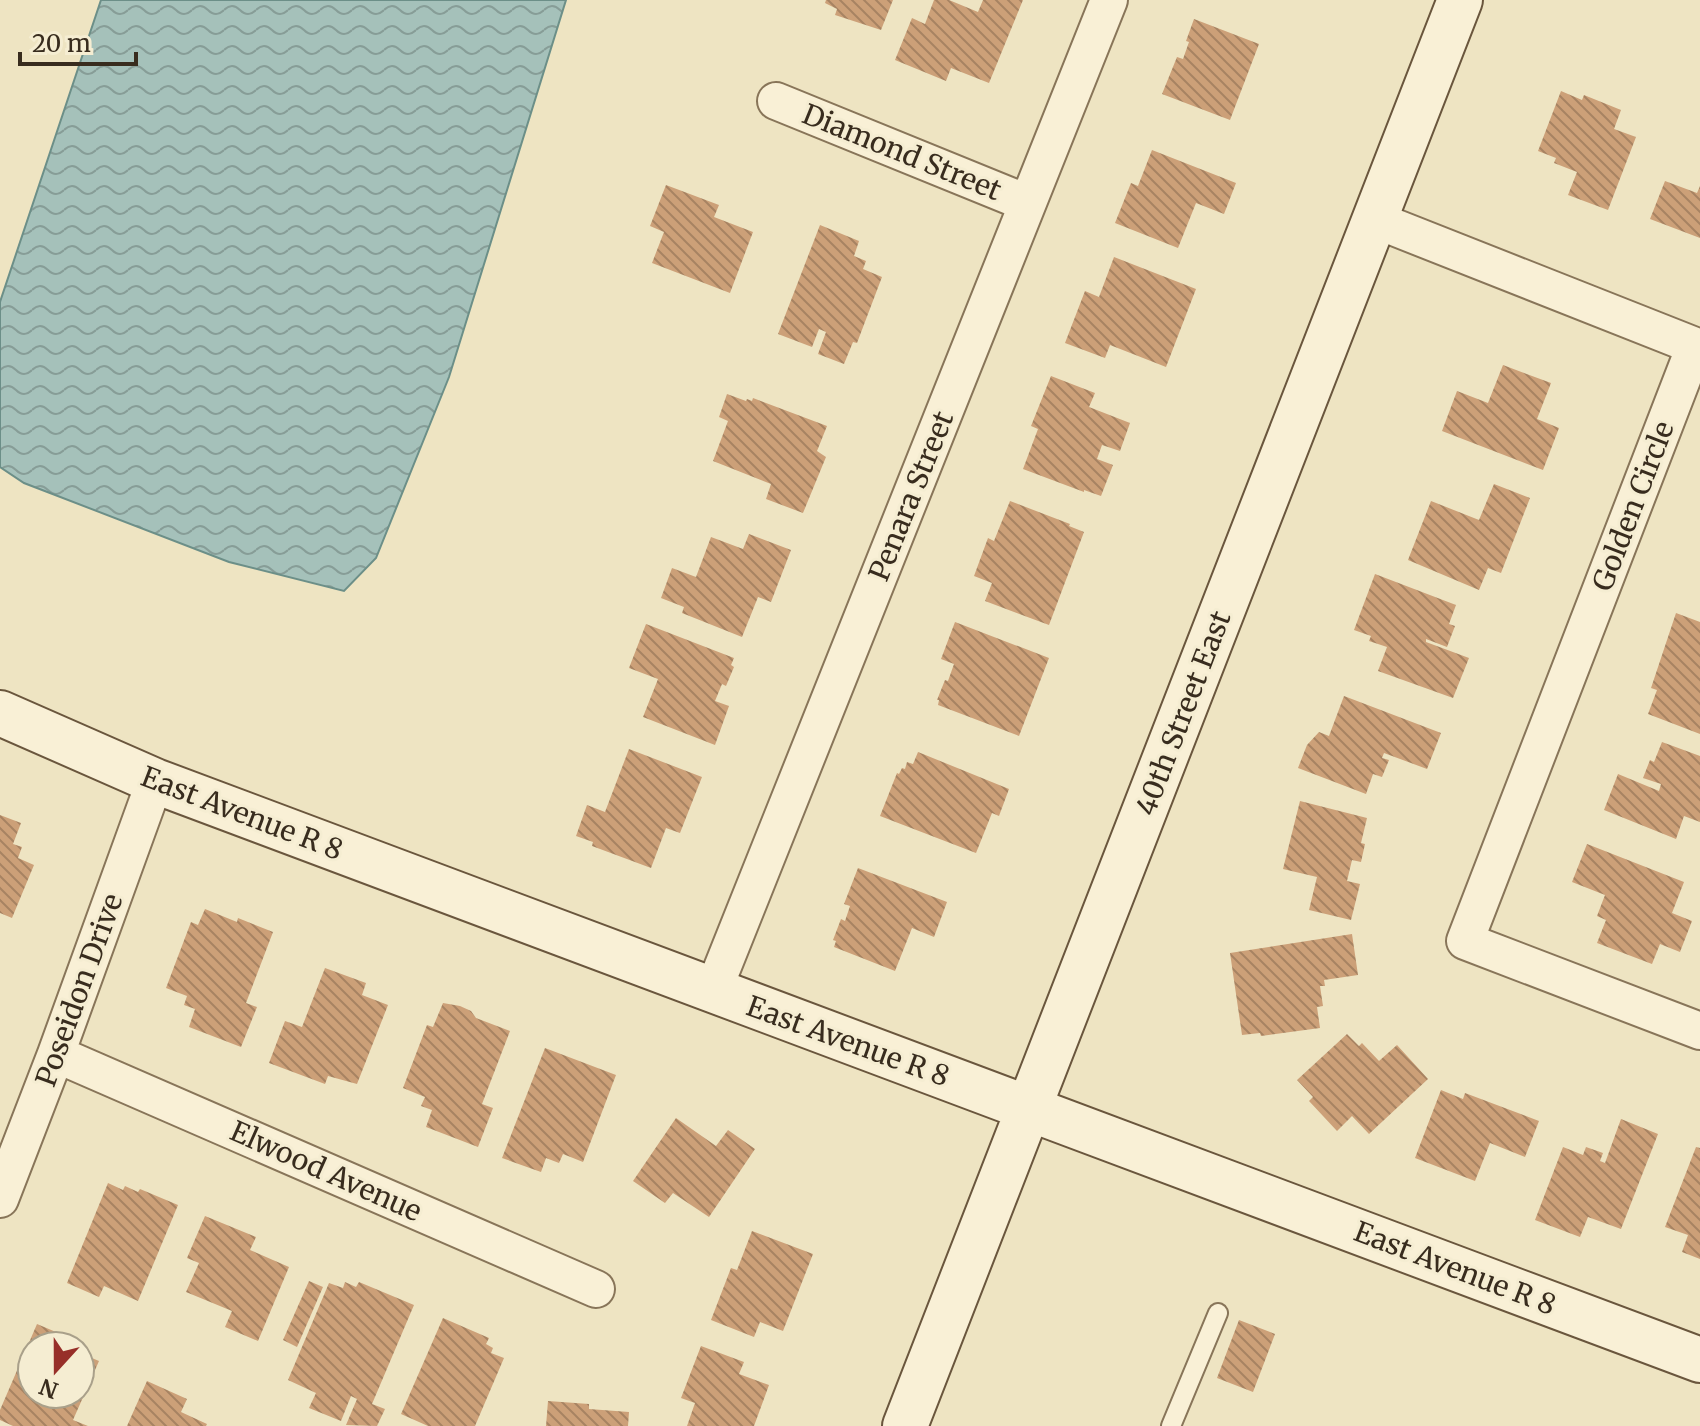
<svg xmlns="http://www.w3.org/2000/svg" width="1700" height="1426" font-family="Merriweather,serif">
	<defs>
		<pattern id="water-waves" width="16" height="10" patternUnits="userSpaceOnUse" patternTransform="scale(2)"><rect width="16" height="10" fill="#a5c1ba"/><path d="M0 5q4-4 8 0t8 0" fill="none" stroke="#879d97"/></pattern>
		<pattern id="building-back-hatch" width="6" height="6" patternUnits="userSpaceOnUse" patternTransform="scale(2)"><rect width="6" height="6" fill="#cca078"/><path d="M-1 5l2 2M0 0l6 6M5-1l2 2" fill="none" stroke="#a78362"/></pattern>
	</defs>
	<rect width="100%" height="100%" fill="#eee4c2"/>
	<path fill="url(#water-waves)" stroke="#6c8f88" stroke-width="2" d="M 101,0 L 566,0 L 449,377 L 376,558 L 344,591 L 229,562 L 24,483 L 0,467 L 0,302 Z"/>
	<path fill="url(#building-back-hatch)" d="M 826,0 L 893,0 L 881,30 L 835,15 L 837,9 L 825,3 Z
		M 934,0 L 949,0 L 978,12 L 983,0 L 1023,0 L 989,83 L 951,68 L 946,81 L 895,60 L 912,18 L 925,24 Z
		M 1194,19 L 1259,44 L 1230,120 L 1162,94 L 1177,57 L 1183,59 L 1189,42 L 1186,41 Z
		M 1561,91 L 1582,100 L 1584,95 L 1621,110 L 1614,129 L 1636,137 L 1608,210 L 1568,195 L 1577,172 L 1554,163 L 1556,158 L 1538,151 Z
		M 1152,150 L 1236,183 L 1224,214 L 1196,203 L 1178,248 L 1115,223 L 1131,183 L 1138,186 Z
		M 1665,181 L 1697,193 L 1700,186 L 1700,238 L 1650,219 Z
		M 666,185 L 719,205 L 714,217 L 753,232 L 730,293 L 652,263 L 664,232 L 650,226 Z
		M 820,225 L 859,241 L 854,256 L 866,261 L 863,269 L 882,277 L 857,343 L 853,342 L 844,364 L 818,354 L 826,332 L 819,329 L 812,347 L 778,334 Z
		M 1114,257 L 1196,289 L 1166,367 L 1110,345 L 1105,358 L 1065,343 L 1085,291 L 1099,297 Z
		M 1503,365 L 1551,383 L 1537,419 L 1559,428 L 1543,470 L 1442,431 L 1457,391 L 1488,403 Z
		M 1051,376 L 1095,393 L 1089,407 L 1130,423 L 1120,451 L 1102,445 L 1097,459 L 1113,465 L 1101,496 L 1084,490 L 1084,492 L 1023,469 L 1038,429 L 1031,426 Z
		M 727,394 L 746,401 L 747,399 L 752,401 L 753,398 L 827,426 L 817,451 L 826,457 L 803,513 L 766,499 L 771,484 L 713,461 L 728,421 L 719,417 Z
		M 1494,484 L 1530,498 L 1501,573 L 1488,568 L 1479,590 L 1408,560 L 1431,501 L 1479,520 Z
		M 1010,501 L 1070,524 L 1069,526 L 1084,532 L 1049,625 L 985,601 L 992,583 L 974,576 L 988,538 L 994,541 Z
		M 749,534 L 791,550 L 771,602 L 758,597 L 742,637 L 682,613 L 684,607 L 661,598 L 672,568 L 696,577 L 711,537 L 743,549 Z
		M 1375,574 L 1456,605 L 1449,624 L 1455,626 L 1447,647 L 1426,639 L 1426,642 L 1469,658 L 1453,698 L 1378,671 L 1387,647 L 1369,641 L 1371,636 L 1354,630 Z
		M 1676,613 L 1700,622 L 1700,734 L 1648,714 L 1657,690 L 1651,688 Z
		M 955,622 L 1049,658 L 1019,736 L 938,705 L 939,700 L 937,700 L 945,680 L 948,681 L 954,664 L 941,659 Z
		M 646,624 L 734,658 L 731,665 L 734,667 L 726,686 L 722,684 L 715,701 L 729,706 L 715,745 L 643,717 L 658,679 L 629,668 Z
		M 1344,696 L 1441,733 L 1427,769 L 1384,753 L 1382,758 L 1389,760 L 1382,777 L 1373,774 L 1366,794 L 1298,768 L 1307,745 L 1319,732 L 1329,736 Z
		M 1662,742 L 1700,756 L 1700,822 L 1684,816 L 1676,839 L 1604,810 L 1618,774 L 1659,791 L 1661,784 L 1643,778 L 1650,760 L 1654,762 Z
		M 629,749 L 702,777 L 680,833 L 666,828 L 651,868 L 592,846 L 593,842 L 576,836 L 587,805 L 605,812 Z
		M 918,752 L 1009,789 L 999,816 L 992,813 L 976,853 L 880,816 L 897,773 L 899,774 L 902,768 L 905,769 L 907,762 L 913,764 Z
		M 1300,801 L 1367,818 L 1361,843 L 1365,844 L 1361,862 L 1352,860 L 1347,881 L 1360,884 L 1351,920 L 1309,910 L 1317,877 L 1283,869 Z
		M 0,815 L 21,823 L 13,844 L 22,847 L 18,858 L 34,865 L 12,918 L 0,913 Z
		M 1587,844 L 1684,882 L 1672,913 L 1692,921 L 1680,952 L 1660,944 L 1652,964 L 1597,943 L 1606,920 L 1597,916 L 1605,895 L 1572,882 Z
		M 858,868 L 947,902 L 934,937 L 912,928 L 895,971 L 834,947 L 836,941 L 833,940 L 841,919 L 845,921 L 850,906 L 844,904 Z
		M 205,909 L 237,922 L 238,918 L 273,932 L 246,1003 L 257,1007 L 241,1047 L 189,1027 L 195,1009 L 184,1005 L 187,996 L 166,988 L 191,922 L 198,925 Z
		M 1352,934 L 1358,975 L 1324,980 L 1325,986 L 1320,986 L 1323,1006 L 1317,1007 L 1320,1028 L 1261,1036 L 1260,1033 L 1242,1035 L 1230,953 Z
		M 325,968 L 366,983 L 362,995 L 388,1005 L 357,1084 L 328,1076 L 325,1084 L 269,1063 L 285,1021 L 302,1027 Z
		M 443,1003 L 460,1006 L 471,1011 L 476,1018 L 510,1031 L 482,1104 L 493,1108 L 478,1147 L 426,1127 L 432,1110 L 421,1106 L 425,1097 L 403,1088 L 427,1025 L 433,1027 Z
		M 1347,1034 L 1359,1046 L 1362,1043 L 1379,1061 L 1397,1045 L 1428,1079 L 1369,1134 L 1352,1116 L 1337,1131 L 1309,1101 L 1313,1097 L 1297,1080 Z
		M 545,1048 L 616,1075 L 583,1162 L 563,1154 L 559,1163 L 546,1158 L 541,1172 L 502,1158 Z
		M 1441,1090 L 1463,1099 L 1465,1093 L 1539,1121 L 1525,1157 L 1490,1143 L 1475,1181 L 1415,1158 Z
		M 676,1118 L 716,1146 L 728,1130 L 755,1149 L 709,1217 L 673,1193 L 665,1203 L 633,1181 Z
		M 1621,1119 L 1658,1134 L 1621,1229 L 1588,1217 L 1580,1237 L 1535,1220 L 1563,1147 L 1583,1155 L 1586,1147 L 1603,1153 L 1600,1161 L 1605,1163 Z
		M 1696,1147 L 1700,1148 L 1700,1259 L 1682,1252 L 1688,1235 L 1665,1227 Z
		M 108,1183 L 123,1190 L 125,1186 L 138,1192 L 140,1189 L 178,1205 L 138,1301 L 104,1286 L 99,1297 L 67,1283 Z
		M 205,1216 L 256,1237 L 250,1250 L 289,1267 L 258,1341 L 225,1327 L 232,1311 L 186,1292 L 199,1263 L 187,1258 Z
		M 752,1231 L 813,1254 L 783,1331 L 760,1322 L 754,1337 L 711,1320 L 731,1268 L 737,1270 Z
		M 309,1281 L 323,1287 L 297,1347 L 283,1340 Z
		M 345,1282 L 356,1287 L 359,1282 L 414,1305 L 372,1404 L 385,1409 L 377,1426 L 346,1425 L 357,1399 L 351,1396 L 341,1421 L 309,1408 L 316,1393 L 288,1380 L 329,1283 L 343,1288 Z
		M 443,1318 L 489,1338 L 486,1344 L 493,1348 L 491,1353 L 504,1358 L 475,1426 L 428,1426 L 401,1414 Z
		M 1239,1320 L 1275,1334 L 1253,1392 L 1217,1378 Z
		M 37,1324 L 63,1335 L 59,1344 L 64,1346 L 32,1346 L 32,1394 L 80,1394 L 80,1353 L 99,1361 L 73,1420 L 88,1426 L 13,1426 L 0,1420 L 0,1410 Z
		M 701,1346 L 744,1362 L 739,1374 L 769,1385 L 754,1426 L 687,1426 L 695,1403 L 681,1398 Z
		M 147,1381 L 187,1399 L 181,1412 L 207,1424 L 206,1426 L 127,1426 Z
		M 548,1401 L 589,1404 L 589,1409 L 629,1412 L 628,1426 L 546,1426 Z"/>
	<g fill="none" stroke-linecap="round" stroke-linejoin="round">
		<g stroke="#887559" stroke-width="22">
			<path id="lane" d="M 1171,1426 L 1218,1313"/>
		</g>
		<g stroke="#887559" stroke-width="40">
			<path id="street" d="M 776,101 L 1027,203
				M 1376,220 L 1695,346 L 1465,941 L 1700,1031
				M 713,991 L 1109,0
				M 56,1054 L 596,1289
				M 0,1199 L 56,1054 L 155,781"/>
		</g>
		<g stroke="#6a563d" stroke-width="48">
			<path id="secondary" d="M 0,713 L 155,781 L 1700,1360
				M 905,1426 L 1460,0"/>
		</g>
		<use href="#lane" stroke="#f9f0d6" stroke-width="18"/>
		<use href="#street" stroke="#f9f0d6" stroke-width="36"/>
		<use href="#secondary" stroke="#f9f0d6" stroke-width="44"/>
	</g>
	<g text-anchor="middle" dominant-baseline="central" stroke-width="6" stroke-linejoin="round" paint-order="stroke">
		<g font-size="28" fill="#382c1e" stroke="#f5edd2">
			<text transform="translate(902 152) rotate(22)">Diamond Street</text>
			<text transform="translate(911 496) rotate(-68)">Penara Street</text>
			<text transform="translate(1633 506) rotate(-69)">Golden Circle</text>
			<text transform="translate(1183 713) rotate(-69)">40th Street East</text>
			<text transform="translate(242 813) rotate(21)">East Avenue R 8</text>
			<text transform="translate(79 990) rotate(-70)">Poseidon Drive</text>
			<text transform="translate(848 1041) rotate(20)">East Avenue R 8</text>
			<text transform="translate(326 1171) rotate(24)">Elwood Avenue</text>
			<text transform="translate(1455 1268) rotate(21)">East Avenue R 8</text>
		</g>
	</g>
	<g transform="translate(56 1370) rotate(201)"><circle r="38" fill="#f5edd2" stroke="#a9a08a" stroke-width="2"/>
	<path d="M0-6L14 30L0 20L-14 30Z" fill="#972f29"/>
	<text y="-12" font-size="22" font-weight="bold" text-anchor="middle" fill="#382c1e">N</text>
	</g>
	<path d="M20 52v12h116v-12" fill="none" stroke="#382c1e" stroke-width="4"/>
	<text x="32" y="52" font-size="24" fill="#382c1e" stroke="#f5edd2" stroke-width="6" paint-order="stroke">20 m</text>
</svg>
